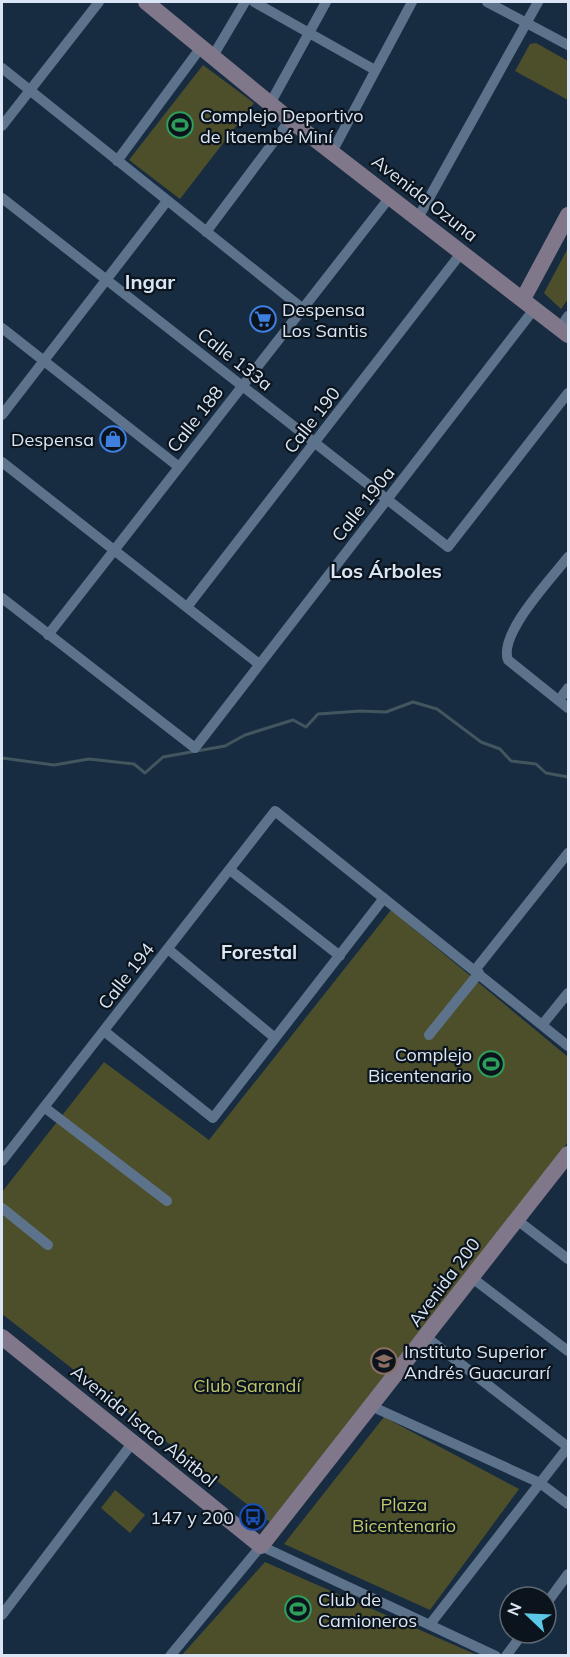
<svg xmlns="http://www.w3.org/2000/svg" width="570" height="1657" font-family="Mulish,sans-serif">
	<rect width="100%" height="100%" fill="#182c41"/>
	<path fill="#4d4f2b" d="M 536,43 L 568,61 L 568,100 L 515,71 L 530,44 Z
		M 203,65 L 254,103 L 180,199 L 129,160 Z
		M 568,248 L 568,299 L 561,309 L 544,293 Z
		M 391,910 L 568,1057 L 568,1142 L 275,1526 L 2,1314 L 2,1192 L 104,1062 L 209,1140 Z
		M 384,1417 L 519,1489 L 430,1610 L 284,1544 Z
		M 115,1490 L 145,1515 L 130,1533 L 101,1508 Z
		M 265,1562 L 477,1655 L 182,1655 Z"/>
	<g fill="none" stroke-linecap="round" stroke-linejoin="round">
		<path stroke="#41565e" stroke-width="3" d="M 2,758 L 54,765 L 89,759 L 134,764 L 145,773 L 163,757 L 225,746 L 245,735 L 293,720 L 306,727 L 318,714 L 360,711 L 386,712 L 413,702 L 437,709 L 481,742 L 500,749 L 511,761 L 536,764 L 546,773 L 568,777"/>
		<path stroke="#5d738c" stroke-width="10" d="M 254,2 L 375,70
			M 487,2 L 568,45
			M 213,56 L 245,2
			M 2,68 L 303,309
			M 271,102 L 326,2
			M 2,126 L 99,2
			M 332,152 L 412,2
			M 117,161 L 202,46
			M 2,198 L 448,547 L 568,393
			M 418,218 L 538,2
			M 206,232 L 290,120
			M 2,328 L 179,467
			M 560,328 L 568,316
			M 2,415 L 167,201
			M 2,462 L 259,664
			M 568,557 C 552,578 498,634 508,660 L 568,708
			M 2,598 L 195,748 L 535,308
			M 187,607 L 462,252
			M 48,635 L 390,197
			M 559,700 L 568,688
			M 230,870 L 340,956
			M 168,949 L 275,1038
			M 475,970 L 568,853
			M 542,1025 L 568,993
			M 104,1031 L 213,1118 L 384,898
			M 429,1035 L 479,973
			M 44,1107 L 167,1201
			M 2,1161 L 275,811 L 568,1046
			M 2,1208 L 48,1245
			M 517,1220 L 568,1259
			M 471,1277 L 568,1351
			M 426,1337 L 568,1447 L 431,1623
			M 371,1406 L 540,1483 L 568,1504
			M 546,1604 L 568,1574
			M 2,1615 L 133,1442
			M 170,1656 L 261,1546 L 496,1656
			M 506,1656 L 523,1633"/>
		<path stroke="#80778b" stroke-width="16" d="M 146,2 L 290,120 L 568,335
			M 523,299 L 568,215
			M 2,1337 L 261,1546 L 568,1154"/>
	</g>
	<defs>
		<g id="stadium-ring" transform="scale(1.35)"><circle r="9.5" fill="#0b141d" stroke="#2e9e5b" stroke-width="1.5"/><path d="M0-5a6.5 5 0 1 0 0 10a6.5 5 0 1 0 0-10ZM-3.5-1.8h7v3.6h-7Z" fill="#2e9e5b"/></g>
		<g id="supermarket-ring" transform="scale(1.35)"><circle r="9.5" fill="#0b141d" stroke="#3f7fe0" stroke-width="1.5"/><path d="M-6-5.5h2.5l.6 2H6L4.5 2H-2.5L-4.4-4H-6ZM-1.5 3.2a1.3 1.3 0 1 0 .1 0ZM3 3.2a1.3 1.3 0 1 0 .1 0Z" fill="#3f7fe0"/></g>
		<g id="shop-ring" transform="scale(1.35)"><circle r="9.5" fill="#0b141d" stroke="#3f7fe0" stroke-width="1.5"/><path d="M-5-2.5h2.3a2.7 3.5 0 0 1 5.4 0H5L5.5 6h-11ZM-1.5-2.5h3a1.5 2.3 0 0 0-3 0Z" fill="#3f7fe0"/></g>
		<g id="university-ring" transform="scale(1.35)"><circle r="9.5" fill="#0b141d" stroke="#8d6e63" stroke-width="1.5"/><path d="M0-5L7-2L0 1L-7-2ZM-4 1L0 2.5L4 1V4Q0 6-4 4Z" fill="#8d6e63"/></g>
		<g id="bus-ring" transform="scale(1.35)"><circle r="9.5" fill="#0b141d" stroke="#1a4fb4" stroke-width="1.5"/><path d="M-5-6H5V4H4V6H2V4H-2V6H-4V4H-5ZM-3.5-4V0h7V-4ZM-3.5 1.2v1.5H-2V1.2ZM2 1.2v1.5H3.5V1.2Z" fill="#1a4fb4"/></g>
	</defs>
	<g fill-rule="evenodd">
		<use href="#stadium-ring" x="180" y="125"/>
		<use href="#supermarket-ring" x="263" y="319"/>
		<use href="#shop-ring" x="113" y="439"/>
		<use href="#stadium-ring" x="491" y="1064"/>
		<use href="#university-ring" x="384" y="1361"/>
		<use href="#bus-ring" x="253" y="1517"/>
		<use href="#stadium-ring" x="298" y="1609"/>
	</g>
	<g text-anchor="middle" dominant-baseline="central" stroke-width="4.5" stroke-linejoin="round" paint-order="stroke">
		<g font-size="18" fill="#dae6f5" stroke="#0b141d" text-anchor="start">
			<text x="200" y="115">Complejo Deportivo<tspan x="200" dy="21">de Itaembé Miní</tspan></text>
			<text x="282" y="309">Despensa<tspan x="282" dy="21">Los Santis</tspan></text>
			<text x="94" y="439" text-anchor="end">Despensa</text>
			<text x="472" y="1054" text-anchor="end">Complejo<tspan x="472" dy="21">Bicentenario</tspan></text>
			<text x="404" y="1351">Instituto Superior<tspan x="404" dy="21">Andrés Guacurarí</tspan></text>
			<text x="234" y="1517" text-anchor="end">147 y 200</text>
			<text x="318" y="1599">Club de<tspan x="318" dy="21">Camioneros</tspan></text>
		</g>
		<g font-size="18" fill="#dae6f5" stroke="#0b141d">
			<text transform="translate(425 198) rotate(38)">Avenida Ozuna</text>
			<text transform="translate(235 359) rotate(38)">Calle 133a</text>
			<text transform="translate(195 419) rotate(-52)">Calle 188</text>
			<text transform="translate(312 420) rotate(-52)">Calle 190</text>
			<text transform="translate(363 504) rotate(-52)">Calle 190a</text>
			<text transform="translate(126 976) rotate(-52)">Calle 194</text>
			<text transform="translate(444 1282) rotate(-53)">Avenida 200</text>
			<text transform="translate(144 1426) rotate(39)">Avenida Isaco Abitbol</text>
		</g>
		<g font-size="18" fill="#c1c668" stroke="#0b141d">
			<text x="247" y="1385">Club Sarandí</text>
			<text x="404" y="1504">Plaza<tspan x="404" dy="21">Bicentenario</tspan></text>
		</g>
		<g font-size="20" font-weight="bold" fill="#dae6f5" stroke="#0b141d">
			<text x="150" y="281">Ingar</text>
			<text x="386" y="570">Los Árboles</text>
			<text x="259" y="951">Forestal</text>
		</g>
	</g>
	<rect width="570" height="1657" fill="none" stroke="#dae6f5" stroke-width="6"/>
	<g transform="translate(528 1615) rotate(293)"><circle r="28" fill="#0b141d" stroke="#5e6873" stroke-width="1.5"/>
	<path d="M0-4.5L10 22L0 15L-10 22Z" fill="#5ac8e6"/>
	<text y="-9" font-size="16" font-weight="bold" text-anchor="middle" fill="#dae6f5">N</text>
	</g>
</svg>
